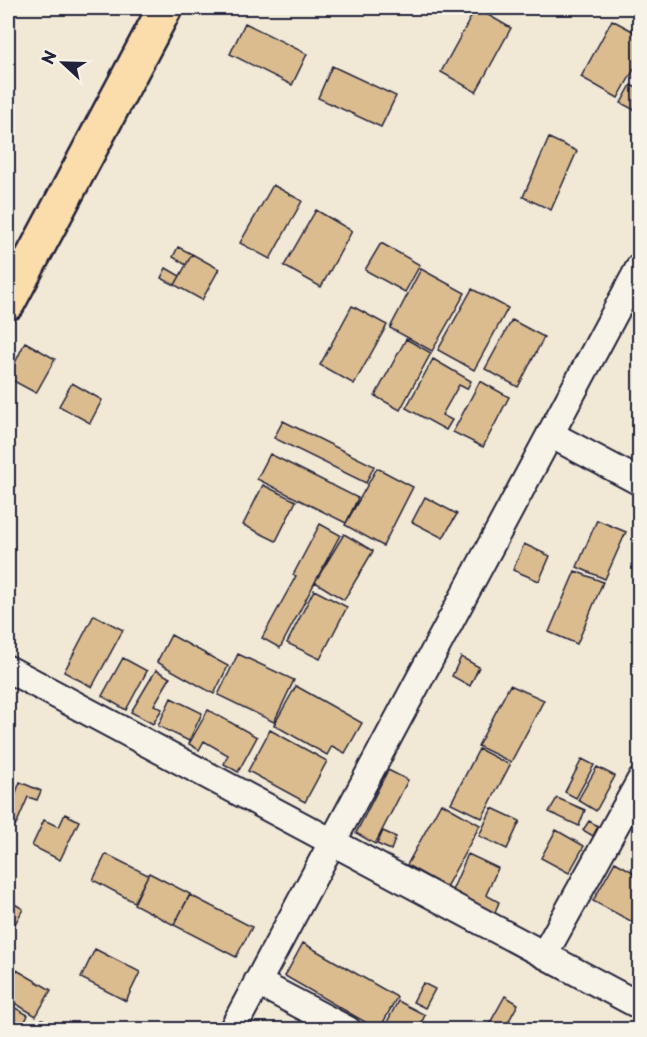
<svg xmlns="http://www.w3.org/2000/svg" width="647" height="1037" font-family="'Playpen Sans',sans-serif">
	<rect width="100%" height="100%" fill="#f1e8d6"/>
	<filter id="ink" filterUnits="userSpaceOnUse"><feTurbulence type="fractalNoise" baseFrequency=".0167" numOctaves="2"/><feDisplacementMap in="SourceGraphic" scale="12" xChannelSelector="R" yChannelSelector="G"/><feConvolveMatrix kernelMatrix="1 2 1 2 8 2 1 2 1" color-interpolation-filters="sRGB"/></filter>
	<g filter="url(#ink)">
		<path fill="#dbbc8e" stroke="#22223b" stroke-width="1.5" d="M 476,8 L 511,28 L 476,92 L 441,72 Z
			M 612,20 L 640,35 L 638,46 L 640,48 L 640,58 L 618,98 L 581,77 Z
			M 245,23 L 307,54 L 292,85 L 230,54 Z
			M 332,66 L 396,96 L 381,127 L 318,98 Z
			M 631,85 L 640,90 L 640,113 L 621,103 Z
			M 549,138 L 577,151 L 551,210 L 523,197 Z
			M 273,185 L 302,201 L 270,259 L 240,243 Z
			M 316,210 L 352,231 L 321,287 L 284,266 Z
			M 381,243 L 420,265 L 405,292 L 365,270 Z
			M 178,247 L 192,254 L 186,265 L 173,257 Z
			M 192,254 L 219,269 L 202,300 L 175,285 Z
			M 166,268 L 180,276 L 175,285 L 161,278 Z
			M 421,269 L 465,293 L 432,351 L 390,328 Z
			M 472,289 L 508,308 L 474,370 L 438,350 Z
			M 352,306 L 387,325 L 354,384 L 320,365 Z
			M 512,320 L 544,337 L 518,387 L 485,369 Z
			M 406,339 L 431,353 L 400,410 L 375,396 Z
			M 25,342 L 55,359 L 36,393 L 8,378 Z
			M 433,359 L 471,381 L 467,389 L 459,385 L 442,415 L 452,420 L 446,430 L 406,408 Z
			M 480,381 L 509,397 L 483,447 L 453,432 Z
			M 72,383 L 102,400 L 90,423 L 59,406 Z
			M 283,421 L 374,466 L 366,483 L 274,438 Z
			M 270,454 L 358,498 L 346,523 L 257,479 Z
			M 377,468 L 413,487 L 383,546 L 345,525 Z
			M 263,485 L 296,501 L 276,541 L 243,525 Z
			M 425,497 L 457,514 L 443,538 L 412,522 Z
			M 597,520 L 626,532 L 605,579 L 577,567 Z
			M 320,524 L 340,535 L 280,648 L 262,638 L 296,576 L 293,575 Z
			M 344,534 L 373,551 L 344,600 L 315,582 Z
			M 524,544 L 550,556 L 539,581 L 513,570 Z
			M 575,571 L 603,582 L 577,644 L 549,632 Z
			M 314,590 L 347,607 L 320,659 L 287,643 Z
			M 94,615 L 123,630 L 92,687 L 64,672 Z
			M 171,635 L 228,666 L 214,694 L 157,662 Z
			M 238,654 L 294,680 L 274,722 L 218,695 Z
			M 461,657 L 479,667 L 470,686 L 452,676 Z
			M 123,658 L 147,671 L 126,710 L 102,696 Z
			M 156,670 L 170,678 L 154,705 L 162,709 L 153,724 L 131,712 Z
			M 510,685 L 544,700 L 511,762 L 478,746 Z
			M 296,686 L 362,723 L 345,753 L 332,746 L 327,755 L 274,725 Z
			M 171,698 L 202,713 L 189,741 L 158,726 Z
			M 208,710 L 257,737 L 238,772 L 224,764 L 228,755 L 204,741 L 199,750 L 189,744 Z
			M 270,730 L 327,761 L 305,802 L 248,771 Z
			M 479,749 L 510,765 L 482,818 L 451,803 Z
			M 582,759 L 594,765 L 576,798 L 565,792 Z
			M 597,767 L 615,776 L 596,811 L 578,800 Z
			M 388,770 L 408,780 L 375,844 L 356,833 Z
			M 20,782 L 41,791 L 37,800 L 28,797 L 16,825 L 8,821 L 8,814 Z
			M 557,798 L 585,810 L 579,826 L 549,812 Z
			M 441,803 L 480,825 L 446,887 L 407,865 Z
			M 492,808 L 520,821 L 507,849 L 479,836 Z
			M 65,814 L 79,821 L 60,860 L 32,846 L 44,820 L 59,827 Z
			M 589,821 L 598,826 L 593,836 L 583,830 Z
			M 556,830 L 584,846 L 569,873 L 541,858 Z
			M 383,831 L 396,837 L 391,850 L 377,844 Z
			M 106,854 L 148,875 L 134,902 L 93,880 Z
			M 468,854 L 498,868 L 486,895 L 499,902 L 494,915 L 450,895 Z
			M 615,862 L 640,876 L 640,926 L 593,901 Z
			M 149,873 L 190,894 L 174,925 L 134,904 Z
			M 190,895 L 252,927 L 236,957 L 174,925 Z
			M 8,900 L 23,909 L 8,937 Z
			M 303,943 L 397,997 L 379,1030 L 285,976 Z
			M 95,949 L 140,972 L 126,1001 L 81,978 Z
			M 8,965 L 51,990 L 36,1016 L 8,999 Z
			M 423,983 L 435,989 L 425,1008 L 413,1002 Z
			M 505,996 L 518,1004 L 504,1030 L 486,1030 Z
			M 398,1001 L 425,1015 L 418,1030 L 383,1030 Z
			M 8,1004 L 28,1015 L 21,1030 L 8,1030 Z
			M 42,1019 L 63,1030 L 36,1030 Z"/>
		<g fill="none" stroke-linecap="round" stroke-linejoin="round">
			<g stroke="#22223b" stroke-width="30">
				<path id="minor" d="M 550,434 L 640,482
					M 8,669 L 640,1006
					M 544,955 L 640,781
					M 257,982 L 348,1030
					M 232,1030 L 640,266"/>
			</g>
			<g stroke="#22223b" stroke-width="38">
				<path id="primary" d="M 8,303 L 165,8"/>
			</g>
			<use href="#minor" stroke="#f7f3e8" stroke-width="26"/>
			<use href="#primary" stroke="#faddab" stroke-width="33"/>
		</g>
	</g>
	<rect width="647" height="1037" fill="none" stroke="#f7f3e8" stroke-width="30"/>
	<rect x="15" y="15" width="617" height="1007" fill="none" stroke="#22223b" stroke-width="2" filter="url(#ink)"/>
	<g transform="translate(63 63) rotate(292)" stroke="#f7f3e8" stroke-width="4.5" paint-order="stroke">
	<path d="M0-4.5L10 22L0 15L-10 22Z" fill="#22223b"/>
	<text y="-9" font-size="16" font-weight="bold" text-anchor="middle" fill="#22223b">N</text>
	</g>
</svg>
